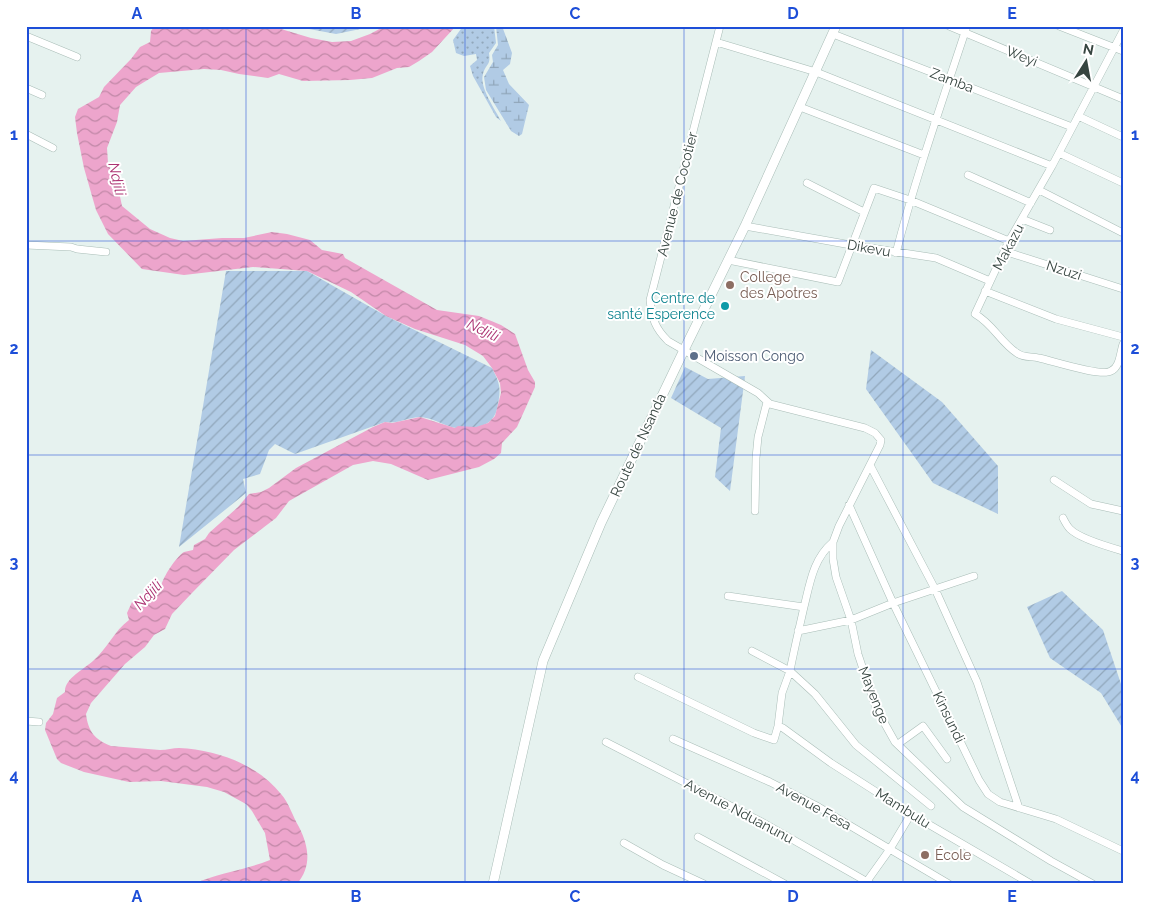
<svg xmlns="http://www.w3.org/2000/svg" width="1149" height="910" font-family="Raleway,sans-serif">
	<defs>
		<pattern id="grass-dots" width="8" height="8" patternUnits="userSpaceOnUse" patternTransform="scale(1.25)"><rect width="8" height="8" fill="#b1cbe5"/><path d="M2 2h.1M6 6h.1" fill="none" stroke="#91a7bb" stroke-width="1.8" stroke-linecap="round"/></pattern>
		<pattern id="wetland-marsh" width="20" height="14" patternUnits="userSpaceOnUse" patternTransform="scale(1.25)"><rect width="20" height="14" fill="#b1cbe5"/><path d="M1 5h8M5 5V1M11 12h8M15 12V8" fill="none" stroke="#91a7bb"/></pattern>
		<pattern id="garden-furrows" width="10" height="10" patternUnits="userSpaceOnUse" patternTransform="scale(1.25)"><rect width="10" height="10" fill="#b1cbe5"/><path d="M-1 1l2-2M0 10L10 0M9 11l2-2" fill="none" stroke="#91a7bb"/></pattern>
		<pattern id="water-waves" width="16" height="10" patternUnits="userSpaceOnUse" patternTransform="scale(1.25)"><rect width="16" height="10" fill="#eda5cc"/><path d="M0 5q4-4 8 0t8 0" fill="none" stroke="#c188a7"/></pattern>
	</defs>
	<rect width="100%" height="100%" fill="#e6f2ef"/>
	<path fill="url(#grass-dots)" d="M 463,26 L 494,26 L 496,43 L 489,53 C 491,66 486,63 483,74 C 479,87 495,109 501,121 L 496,117 L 473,76 L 470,66 L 477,60 L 476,54 L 464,56 L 456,53 L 453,40 Z"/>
	<path fill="url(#wetland-marsh)" d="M 496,26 L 502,26 L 512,53 L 510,64 L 503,70 L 509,84 L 529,105 L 522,134 L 519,136 L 511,131 L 486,90 L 484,77 L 493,62 L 492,55 L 498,45 Z"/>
	<path fill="url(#garden-furrows)" d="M 293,26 L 375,26 L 336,34 Z
		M 226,271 L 307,271 L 386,316 L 492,368 C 501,385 501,390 497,409 C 493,427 473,430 456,428 C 444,426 432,417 419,417 C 407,418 397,424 385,422 L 295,454 L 275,444 L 269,450 L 260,474 L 243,479 L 246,493 L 179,547 Z
		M 871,350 L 942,402 L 998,466 L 998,514 L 933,483 L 866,389 Z
		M 685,367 L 708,379 L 745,376 L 730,491 L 715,477 L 721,428 L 671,398 Z
		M 1062,591 L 1103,630 L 1123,690 L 1123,729 L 1101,693 L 1050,658 L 1027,607 Z"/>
	<path fill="url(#water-waves)" d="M 178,26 L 271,26 L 311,38 L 332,42 L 351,41 L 370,34 L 385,26 L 456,26 L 432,52 L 419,61 L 409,67 L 397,68 L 372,78 L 350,80 L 303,81 L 279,74 L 268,78 L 239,74 L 221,70 L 204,69 L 159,73 L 136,87 L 120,105 L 117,122 L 107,148 L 108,163 L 118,187 L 122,206 L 150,229 L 170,238 L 183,241 L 222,238 L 244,238 L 272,232 L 287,234 L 310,240 L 322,250 L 343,254 L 345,258 L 437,310 L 479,316 L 501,325 L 515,334 L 528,370 L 535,382 L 535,387 L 517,427 L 502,443 L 501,453 L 494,459 L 479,467 L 428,480 L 391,464 L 373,461 L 353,465 L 289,501 L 276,518 L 234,550 L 191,594 L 172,614 L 165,629 L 154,635 L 145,647 L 125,664 L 91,703 L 86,714 C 88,731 95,740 111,746 C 128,747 144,749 160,750 C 167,750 173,748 179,748 C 217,750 257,764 281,794 C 289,803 293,817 299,827 C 309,847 312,866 297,884 L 193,884 C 218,873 245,870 270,860 L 265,833 L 252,811 L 246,804 L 224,792 L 207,787 L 161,781 L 129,782 L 84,772 L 61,763 L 57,759 L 45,730 L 46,723 L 53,714 L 57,698 L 65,692 C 64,679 84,669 93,661 C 107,649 114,631 129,620 L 127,613 L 132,602 L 141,597 L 149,589 L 161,586 C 163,577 176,557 184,552 C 187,551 190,551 193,550 L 194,545 L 205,539 L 209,533 L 238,507 L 249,494 L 261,492 L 269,488 L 296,468 L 373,427 L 385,422 L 392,423 L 420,417 L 455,428 L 458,426 L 476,427 L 488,423 L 495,416 L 501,393 L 500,383 L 492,368 L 483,356 L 465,345 L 415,329 L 386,316 L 351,292 L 307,271 L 253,267 L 184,275 L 142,269 L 108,234 L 96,210 L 84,168 L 77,133 L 75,117 L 78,109 L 99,97 L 104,87 L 131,59 L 140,47 L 150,42 L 151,31 L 154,27 L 163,28 Z"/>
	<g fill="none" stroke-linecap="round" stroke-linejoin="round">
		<g stroke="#a9bdb7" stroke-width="8">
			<path id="minor" d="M 720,26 L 650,300 C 652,319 655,328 668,341 L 758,393 L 770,404 L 865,428 L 875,433 L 881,440 L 880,445 L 839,526 L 833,542 L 833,559 L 836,577 L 851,620 L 858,654 L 876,708 L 895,742 L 963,807 L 1051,861 L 1093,884
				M 949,26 L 1123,99
				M 1059,26 L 1123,51
				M 1123,31 L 1052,166 L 1009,241 L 975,314 C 993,324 1001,343 1017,353 C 1023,358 1032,356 1039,358 C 1053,361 1101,377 1111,371 C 1120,367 1120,353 1123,344
				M 833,34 L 1072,127
				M 26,36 L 77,57
				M 716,42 L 816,72 L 1052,166
				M 26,88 L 42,95
				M 800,107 L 924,155
				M 1078,116 L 1123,137
				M 26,134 L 53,148
				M 1059,153 L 1123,183
				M 968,175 L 1031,203
				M 807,183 L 864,212
				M 1039,190 L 1123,233
				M 1022,219 L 1050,230
				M 745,226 L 851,245 L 936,258 L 990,281
				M 26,245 L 71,247 L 77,249 L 106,252
				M 1004,251 L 1123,289
				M 896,253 C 916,176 942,102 967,26
				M 728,260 L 838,282 L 874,188 L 910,200 L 1009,241
				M 985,291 L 1056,319 L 1123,337
				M 871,467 L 935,589 L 977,682 L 1019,808
				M 1054,480 L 1091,504 L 1123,511
				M 849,505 L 893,603 L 979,780 L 988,794 L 1000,802 L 1056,819 L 1123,851
				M 755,511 L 756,458 L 758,437 L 767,402
				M 1063,518 C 1065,522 1067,526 1070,529 C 1080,539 1109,547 1123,551
				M 833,542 C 813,559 810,583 804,607 C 799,629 794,650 790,671 L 815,694 L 856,745 L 931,806
				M 728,596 L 804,607
				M 798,631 L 851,620 L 893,603 L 974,576
				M 752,651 L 790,671 L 782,693 L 778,726 L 783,728 L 831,763 L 911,814 L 1031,884
				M 638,677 L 754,733 L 774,740 L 778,726
				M 26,721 L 39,722
				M 673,739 L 770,782 L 815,805 L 949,884
				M 606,742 L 760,821 L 871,884
				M 898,744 L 923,726 L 947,759
				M 698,837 L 785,884
				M 624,843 L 663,865 L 704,884
				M 865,884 L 890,849 L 911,814"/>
		</g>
		<g stroke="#a9bdb7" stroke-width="10">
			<path id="tertiary" d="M 493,884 L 543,661 L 601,523 L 684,350 L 745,226 L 836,26"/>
		</g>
		<use href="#minor" stroke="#fff" stroke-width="7"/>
		<use href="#tertiary" stroke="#fff" stroke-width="9"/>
	</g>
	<path fill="none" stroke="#1d4ed8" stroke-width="1" stroke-opacity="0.55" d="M 246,26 L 246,884M 465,26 L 465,884M 684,26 L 684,884M 903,26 L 903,884M 26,241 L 1123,241M 26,455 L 1123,455M 26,669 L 1123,669"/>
	<g fill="#8d6e63" stroke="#fff" stroke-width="2">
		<circle cx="730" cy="285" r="5"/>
		<circle cx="925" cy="855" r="5"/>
	</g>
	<circle fill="#0f9aa8" stroke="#fff" stroke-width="2" cx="725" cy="306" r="5"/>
	<circle fill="#5c6f8a" stroke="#fff" stroke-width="2" cx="694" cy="356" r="5"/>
	<g text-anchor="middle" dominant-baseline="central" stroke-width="4" stroke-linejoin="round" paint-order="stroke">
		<g font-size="14" fill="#364540" stroke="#fff">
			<text transform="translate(1022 56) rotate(22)">Weyi</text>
			<text transform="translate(952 80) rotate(21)">Zamba</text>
			<text transform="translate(677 194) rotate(-76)">Avenue de Cocotier</text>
			<text transform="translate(1008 247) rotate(-62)">Makazu</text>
			<text transform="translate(869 248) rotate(10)">Dikevu</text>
			<text transform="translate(1064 270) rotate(18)">Nzuzi</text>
			<text transform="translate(638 445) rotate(-65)">Route de Nsanda</text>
			<text transform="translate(874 695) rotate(68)">Mayenge</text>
			<text transform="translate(949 717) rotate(64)">Kinsundi</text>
			<text transform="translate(814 806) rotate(29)">Avenue Fesa</text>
			<text transform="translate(903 808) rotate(32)">Mambulu</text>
			<text transform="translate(739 811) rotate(28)">Avenue Nduanunu</text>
		</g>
		<g font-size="14" fill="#785e54" stroke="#fff" text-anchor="start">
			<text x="740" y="277">College<tspan x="740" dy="16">des Apotres</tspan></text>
			<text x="935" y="855">École</text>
		</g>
		<g font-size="14" fill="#0d838f" stroke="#fff" text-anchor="end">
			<text x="715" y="298">Centre de<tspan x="715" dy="16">santé Esperence</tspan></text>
		</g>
		<g font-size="14" fill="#4e5e75" stroke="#fff" text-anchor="start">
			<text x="704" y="356">Moisson Congo</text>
		</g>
		<g font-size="15" font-style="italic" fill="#ac3473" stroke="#fff">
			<text transform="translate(117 179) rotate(77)">Ndjili</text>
			<text transform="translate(483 330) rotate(26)">Ndjili</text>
			<text transform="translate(148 595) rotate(-47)">Ndjili</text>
		</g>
	</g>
	<rect width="1149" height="910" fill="none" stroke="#ffffff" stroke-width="55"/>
	<g transform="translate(1086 62) rotate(11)" stroke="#ffffff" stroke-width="4" paint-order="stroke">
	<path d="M0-4L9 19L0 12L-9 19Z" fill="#364540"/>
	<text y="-8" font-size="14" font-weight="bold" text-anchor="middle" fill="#364540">N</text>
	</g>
	<rect x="28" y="28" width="1094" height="854" fill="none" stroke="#1d4ed8" stroke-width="2"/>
	<g font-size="16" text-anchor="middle" font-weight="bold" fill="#1d4ed8">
		<text x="137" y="19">A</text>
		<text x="356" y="19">B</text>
		<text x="575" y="19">C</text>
		<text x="793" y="19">D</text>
		<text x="1012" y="19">E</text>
		<text x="14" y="140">1</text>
		<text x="1135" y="140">1</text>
		<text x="14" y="354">2</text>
		<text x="1135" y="354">2</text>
		<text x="14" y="568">3</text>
		<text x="1135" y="568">3</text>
		<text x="14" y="781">4</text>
		<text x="1135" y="781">4</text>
		<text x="137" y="902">A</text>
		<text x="356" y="902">B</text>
		<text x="575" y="902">C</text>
		<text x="793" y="902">D</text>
		<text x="1012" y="902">E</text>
	</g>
</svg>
